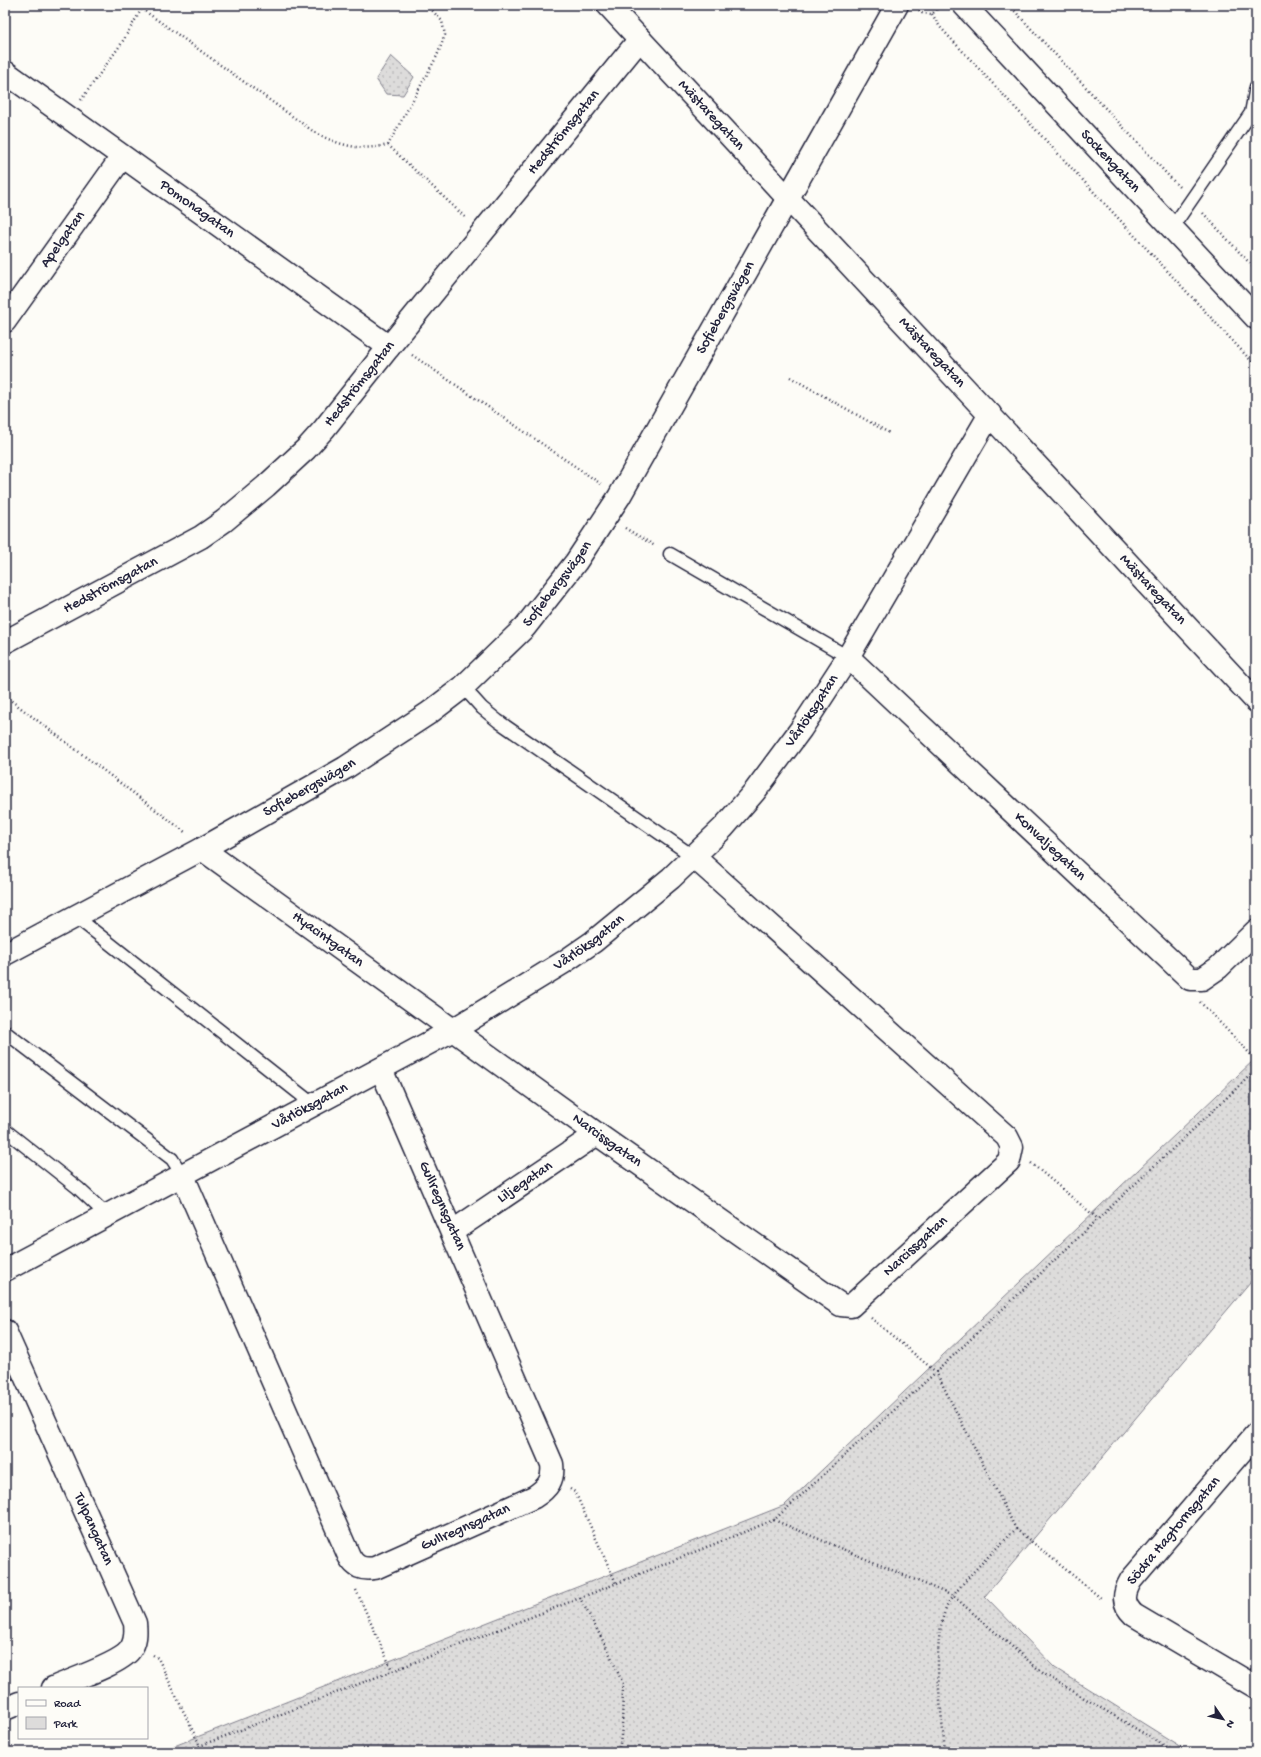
<svg xmlns="http://www.w3.org/2000/svg" width="1261" height="1757" font-family="'Gochi Hand',sans-serif">
	<defs>
		<pattern id="green-dots" width="8" height="8" patternUnits="userSpaceOnUse"><rect width="8" height="8" fill="#dddcdb"/><path d="M2 2h.1M6 6h.1" fill="none" stroke="#bdbcbd" stroke-width="1.8" stroke-linecap="round"/></pattern>
	</defs>
	<rect width="100%" height="100%" fill="#fdfcf7"/>
	<filter id="ink" filterUnits="userSpaceOnUse"><feTurbulence type="fractalNoise" baseFrequency=".025" numOctaves="2"/><feDisplacementMap in="SourceGraphic" scale="8" xChannelSelector="R" yChannelSelector="G"/><feConvolveMatrix kernelMatrix="1 2 1 2 8 2 1 2 1" color-interpolation-filters="sRGB"/></filter>
	<g filter="url(#ink)">
		<path fill="url(#green-dots)" stroke="#807f8b" d="M 391,56 L 414,77 L 403,95 L 386,94 L 376,79 Z
			M 1256,1058 L 1256,1276 L 985,1596 L 1055,1668 L 1189,1752 L 159,1752 L 785,1505 Z"/>
		<g fill="none" stroke-linecap="round" stroke-linejoin="round">
			<g stroke="#22223b" stroke-width="15">
				<path id="service" d="M 1172,228 L 1251,113 L 1256,87
					M 670,554 L 848,657
					M 463,687 L 482,708 L 498,721 L 694,857
					M 75,916 L 314,1105
					M 5,1032 L 172,1159 L 183,1176
					M 5,1130 L 78,1188 L 108,1216"/>
			</g>
			<g stroke="#22223b" stroke-width="25">
				<g id="minor">
					<path id="s1" d="M 608,5 L 1256,701"/>
					<path id="s2" d="M 5,72 L 389,347"/>
					<path id="s3" d="M 5,321 L 122,157"/>
					<path id="s4" d="M 5,642 L 201,537 L 224,521 L 266,486 L 306,449 L 324,429 L 389,347 L 640,39"/>
					<path id="s5" d="M 848,657 L 1190,979 L 1202,979 L 1218,968 L 1256,931"/>
					<path id="s6" d="M 202,849 L 597,1134 L 832,1299 L 841,1305 L 851,1306 L 1009,1161 L 1012,1147 L 1007,1137 L 694,857"/>
					<path id="s7" d="M 5,954 L 202,849 L 345,768 L 429,713 L 463,687 L 525,627 L 576,562 L 619,497 L 897,5"/>
					<path id="s8" d="M 183,1176 L 349,1556 C 355,1567 362,1570 375,1568 L 534,1497 C 548,1488 554,1480 552,1464 L 381,1069"/>
					<path id="s9" d="M 453,1231 L 597,1134"/>
					<path id="s10" d="M 5,1270 L 453,1030 L 564,962 L 593,942 L 671,878 L 723,828 L 755,791 L 801,729 L 848,657 L 990,414"/>
					<path id="s11" d="M 5,1331 L 135,1623 C 136,1633 136,1642 130,1650 C 120,1664 71,1680 53,1688"/>
					<path d="M 1256,1434 L 1131,1580 C 1123,1594 1122,1604 1134,1615 L 1256,1687"/>
					<path d="M 5,1709 L 19,1703"/>
				</g>
			</g>
			<g stroke="#22223b" stroke-width="25">
				<g id="tertiary">
					<path id="s12" d="M 964,5 L 1256,318"/>
				</g>
			</g>
			<path stroke="#22223b" stroke-width="2.5" stroke-dasharray="1 3" stroke-linecap="butt" d="M 1009,5 L 1180,188
				M 142,9 L 317,134 C 343,146 359,151 388,145 L 437,56 L 445,35 L 442,21 L 427,5
				M 919,10 L 922,13 L 932,14 L 941,5
				M 932,14 L 940,27 L 1256,366
				M 81,100 L 121,44 L 144,5
				M 388,145 L 465,217
				M 1203,213 L 1256,270
				M 412,355 L 601,484
				M 790,377 L 891,434
				M 625,528 L 655,546
				M 5,696 L 185,832
				M 1200,1002 L 1256,1060
				M 1031,1163 L 1098,1219
				M 871,1318 L 936,1372 L 1016,1529 C 995,1550 971,1572 953,1596 C 927,1631 942,1710 945,1752
				M 570,1489 L 575,1492 L 616,1583
				M 774,1520 L 953,1596 L 1044,1674 L 1175,1752
				M 1016,1529 L 1102,1599
				M 356,1590 L 392,1670
				M 580,1598 L 774,1520 L 936,1372 L 1256,1070
				M 153,1655 L 158,1658 L 200,1746
				M 184,1752 L 580,1598 L 608,1650 L 623,1684 L 622,1727 L 619,1752"/>
			<use href="#service" stroke="#fdfcf7" stroke-width="12"/>
			<use href="#minor" stroke="#fdfcf7" stroke-width="22"/>
			<use href="#tertiary" stroke="#fdfcf7" stroke-width="22"/>
		</g>
	</g>
	<g text-anchor="middle" dominant-baseline="central" stroke-width="3" stroke-linejoin="round" paint-order="stroke">
		<g font-size="15" fill="#22223b" stroke="#fdfcf7">
			<text stroke="none"><textPath href="#s1" startOffset="151">Mästaregatan</textPath></text>
			<text stroke="none"><textPath href="#s4" startOffset="768">Hedströmsgatan</textPath></text>
			<text stroke="none"><textPath href="#s12" startOffset="214">Sockengatan</textPath></text>
			<text stroke="none"><textPath href="#s2" startOffset="236">Pomonagatan</textPath></text>
			<text stroke="none"><textPath href="#s3" startOffset="100">Apelgatan</textPath></text>
			<text stroke="none"><textPath href="#s7" startOffset="995">Sofiebergsvägen</textPath></text>
			<text stroke="none"><textPath href="#s1" startOffset="475">Mästaregatan</textPath></text>
			<text stroke="none"><textPath href="#s4" startOffset="444">Hedströmsgatan</textPath></text>
			<text stroke="none"><textPath href="#s7" startOffset="671">Sofiebergsvägen</textPath></text>
			<text stroke="none"><textPath href="#s4" startOffset="120">Hedströmsgatan</textPath></text>
			<text stroke="none"><textPath href="#s1" startOffset="799">Mästaregatan</textPath></text>
			<text stroke="none"><textPath href="#s10" startOffset="994">Vårlöksgatan</textPath></text>
			<text stroke="none"><textPath href="#s7" startOffset="347">Sofiebergsvägen</textPath></text>
			<text stroke="none"><textPath href="#s5" startOffset="277">Konvaljegatan</textPath></text>
			<text stroke="none"><textPath href="#s6" startOffset="155">Hyacintgatan</textPath></text>
			<text stroke="none"><textPath href="#s10" startOffset="670">Vårlöksgatan</textPath></text>
			<text stroke="none"><textPath href="#s10" startOffset="346">Vårlöksgatan</textPath></text>
			<text stroke="none"><textPath href="#s6" startOffset="499">Narcissgatan</textPath></text>
			<text stroke="none"><textPath href="#s9" startOffset="87">Liljegatan</textPath></text>
			<text transform="translate(442 1206) rotate(66)">Gullregnsgatan</text>
			<text stroke="none"><textPath href="#s6" startOffset="883">Narcissgatan</textPath></text>
			<text stroke="none"><textPath href="#s8" startOffset="545">Gullregnsgatan</textPath></text>
			<text stroke="none"><textPath href="#s11" startOffset="217">Tulpangatan</textPath></text>
			<text transform="translate(1174 1531) rotate(-50)">Södra Hagtornsgatan</text>
		</g>
	</g>
	<rect width="1261" height="1757" fill="none" stroke="#fdfcf7" stroke-width="20"/>
	<rect x="10" y="10" width="1241" height="1737" fill="none" stroke="#22223b" stroke-width="1.5" filter="url(#ink)"/>
	<rect x="18" y="1687" width="130" height="52" fill="#fdfcf7" stroke="#a5a5ac"/>
	<rect x="26" y="1700" width="20" height="6" fill="#fdfcf7" stroke="#a5a5ac"/>
	<text x="54" y="1707" font-size="12" fill="#22223b">Road</text>
	<rect x="26" y="1717" width="20" height="12" fill="#dddcdb" stroke="#a5a5ac"/>
	<text x="54" y="1727" font-size="12" fill="#22223b">Park</text>
	<g transform="translate(1223 1719) rotate(124)" stroke="#fdfcf7" stroke-width="3" paint-order="stroke">
	<path d="M0-3L7 15L0 10L-7 15Z" fill="#22223b"/>
	<text y="-6" font-size="11" font-weight="bold" text-anchor="middle" fill="#22223b">N</text>
	</g>
</svg>
